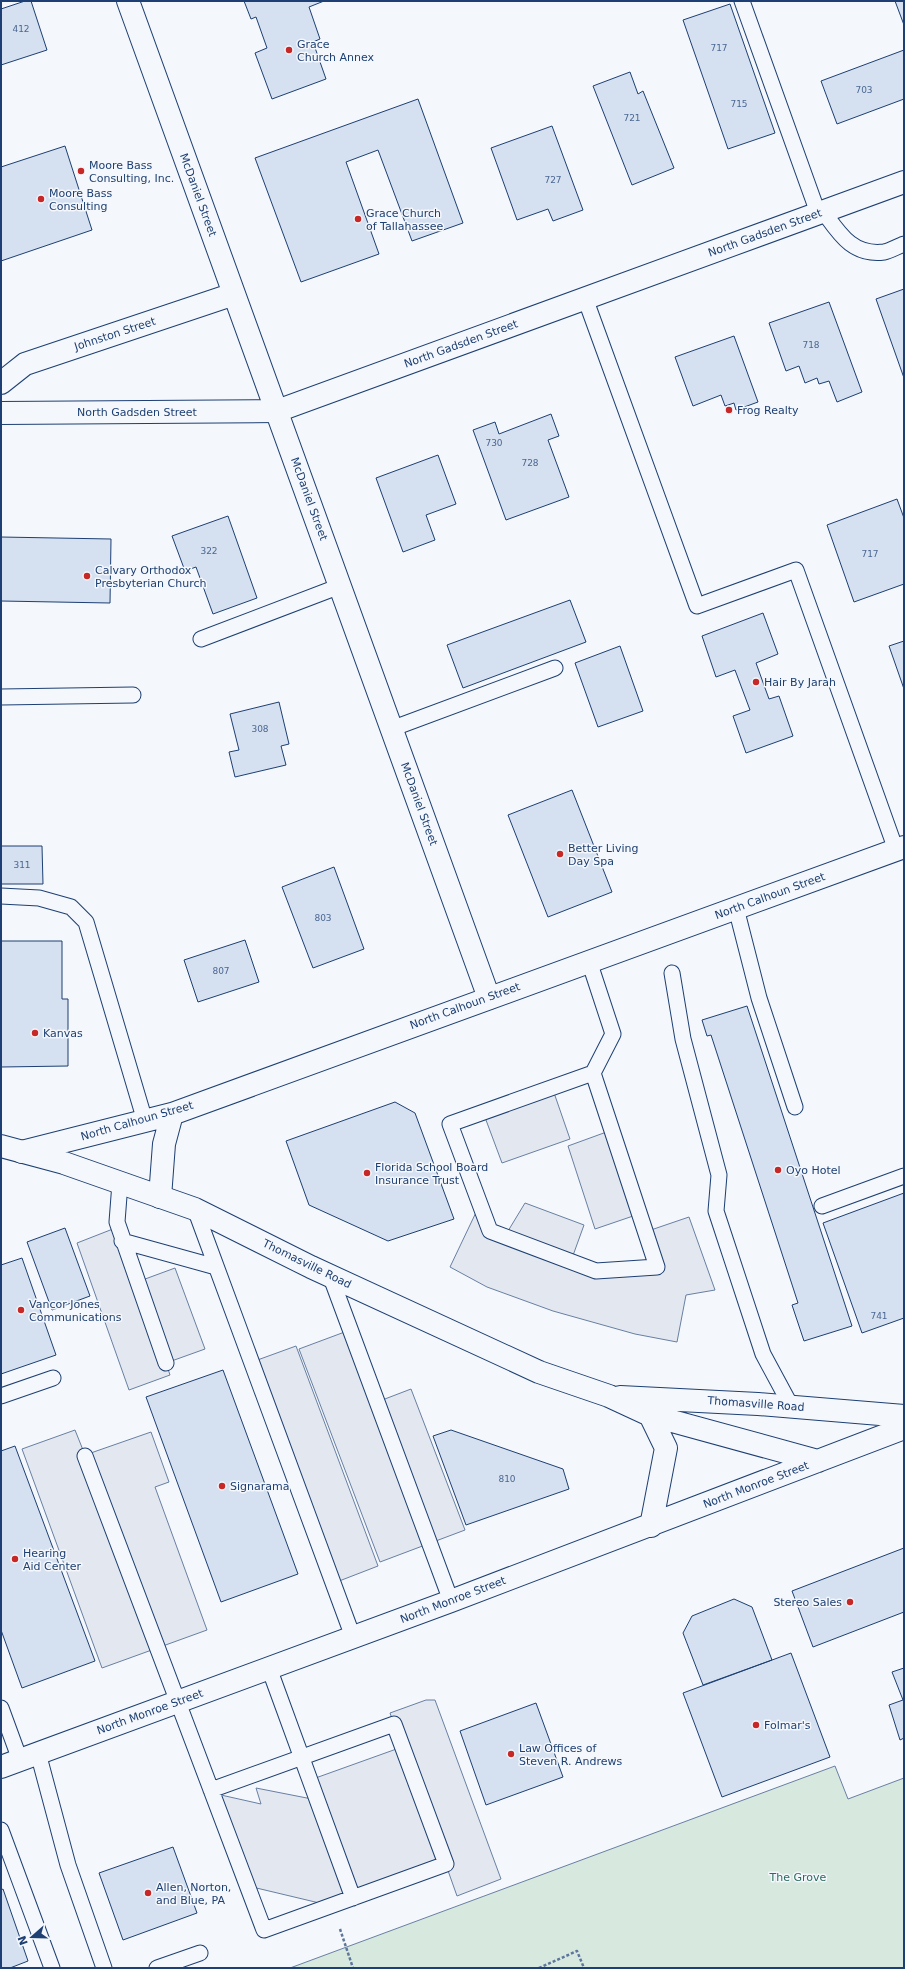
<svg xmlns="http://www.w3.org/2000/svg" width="905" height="1969" font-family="'DejaVu Sans',sans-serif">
	<rect width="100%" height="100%" fill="#f4f7fb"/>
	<path fill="#d7e8df" stroke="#687fa3" d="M 835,1766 L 848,1799 L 904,1778 L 904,1968 L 290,1968 Z"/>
	<path fill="#e3e8f0" stroke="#687fa3" d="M 552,1087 L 570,1139 L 502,1163 L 483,1112 Z
		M 612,1130 L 639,1214 L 595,1229 L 568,1146 Z
		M 525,1203 L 584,1225 L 571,1261 L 596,1271 L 656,1267 L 645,1232 L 689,1217 L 715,1290 L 686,1295 L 677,1342 L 635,1334 L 553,1311 L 487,1287 L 450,1267 L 480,1204 L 490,1230 L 505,1236 Z
		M 118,1227 L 137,1282 L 175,1268 L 205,1349 L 166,1363 L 170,1375 L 129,1390 L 77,1243 Z
		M 350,1330 L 377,1402 L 411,1389 L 465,1530 L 380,1562 L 299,1349 Z
		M 296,1346 L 378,1566 L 334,1583 L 252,1362 Z
		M 75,1430 L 85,1455 L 151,1432 L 169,1482 L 155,1487 L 207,1630 L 102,1668 L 22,1449 Z
		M 426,1700 L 435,1700 L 501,1879 L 457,1896 L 446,1865 L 332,1906 L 248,1886 L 212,1793 L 261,1804 L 256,1788 L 317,1800 L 310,1780 L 402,1747 L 390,1713 Z"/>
	<path fill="#d5e0f0" stroke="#1d3f73" d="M 25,1 L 31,1 L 47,50 L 1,65 L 1,9 Z
		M 244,1 L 324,1 L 309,7 L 320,39 L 313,42 L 326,79 L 272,99 L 255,53 L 267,48 L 256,17 L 251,19 Z
		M 895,1 L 904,1 L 904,25 Z
		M 730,4 L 775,133 L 728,149 L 683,20 Z
		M 904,50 L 904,99 L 837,124 L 821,81 Z
		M 630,72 L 638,94 L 643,91 L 674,168 L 632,185 L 593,86 Z
		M 418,99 L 463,223 L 412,241 L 378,150 L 346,162 L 379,254 L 301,282 L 255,158 Z
		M 552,126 L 583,210 L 553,221 L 548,209 L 517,220 L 491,148 Z
		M 65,146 L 92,230 L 1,261 L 1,167 Z
		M 904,289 L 904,378 L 876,299 Z
		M 829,302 L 862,392 L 837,402 L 829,381 L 819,384 L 817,378 L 805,383 L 799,366 L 786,371 L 769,323 Z
		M 734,336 L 758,402 L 736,410 L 734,403 L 725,406 L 721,395 L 693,406 L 675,357 Z
		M 551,414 L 559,436 L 548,440 L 569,497 L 506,520 L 473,430 L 495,422 L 499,434 Z
		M 438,455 L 456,504 L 426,515 L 435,540 L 403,552 L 376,478 Z
		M 897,499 L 904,518 L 904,584 L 854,602 L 827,525 Z
		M 228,516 L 257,598 L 213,614 L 196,567 L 185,571 L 172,536 Z
		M 1,537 L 111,539 L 110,603 L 1,601 Z
		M 570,600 L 586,642 L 463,688 L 447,645 Z
		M 763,613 L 778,654 L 756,663 L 769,699 L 779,696 L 793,736 L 746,753 L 733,716 L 750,710 L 735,670 L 716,677 L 702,636 Z
		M 904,641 L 904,689 L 889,646 Z
		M 620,646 L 643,711 L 598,727 L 575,663 Z
		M 279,702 L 289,744 L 281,746 L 286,765 L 235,777 L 229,752 L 239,750 L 230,714 Z
		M 572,790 L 612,892 L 548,917 L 508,815 Z
		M 1,846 L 42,846 L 43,884 L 1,884 Z
		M 334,867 L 364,949 L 313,968 L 282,887 Z
		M 245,940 L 259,982 L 198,1002 L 184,960 Z
		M 1,941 L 62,941 L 62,999 L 68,999 L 68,1066 L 1,1067 Z
		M 747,1006 L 852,1326 L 804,1341 L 792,1305 L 798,1303 L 711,1035 L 707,1036 L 702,1020 Z
		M 395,1102 L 415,1113 L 454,1219 L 388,1241 L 309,1205 L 286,1141 Z
		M 904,1193 L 904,1318 L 862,1333 L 823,1223 Z
		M 65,1228 L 90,1296 L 52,1310 L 27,1242 Z
		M 22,1258 L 56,1355 L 1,1374 L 1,1265 Z
		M 223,1370 L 298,1574 L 221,1602 L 146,1397 Z
		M 451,1430 L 563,1469 L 569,1489 L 466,1525 L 433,1436 Z
		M 15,1446 L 95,1661 L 22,1688 L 1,1630 L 1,1451 Z
		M 904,1548 L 904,1612 L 813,1647 L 792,1591 Z
		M 734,1599 L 752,1607 L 772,1660 L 703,1685 L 683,1633 L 692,1616 Z
		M 791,1653 L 830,1757 L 722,1797 L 683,1693 Z
		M 904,1668 L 904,1738 L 900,1740 L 889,1705 L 903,1700 L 892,1672 Z
		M 536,1703 L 563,1777 L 486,1805 L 460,1731 Z
		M 173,1847 L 197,1913 L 123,1940 L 99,1873 Z
		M 3,1889 L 28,1961 L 10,1968 L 1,1968 L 1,1890 Z"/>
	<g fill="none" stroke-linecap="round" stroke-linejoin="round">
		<g stroke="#1d3f73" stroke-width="17">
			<path id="lane" d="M 742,1 L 818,213
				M 823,211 C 839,233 852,256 884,252 C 890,251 898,246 904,244
				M 585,298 L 697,606 L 796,570 L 896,850
				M 201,639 L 340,586
				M 1,697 L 133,695
				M 391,729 L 555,668
				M 1,896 L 39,898 L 71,907 L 86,922 L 145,1121
				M 736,908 L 759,998 L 795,1107
				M 589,961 L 613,1034 L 593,1073 L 450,1124 L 490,1231 L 596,1271 L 657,1267 L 593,1073
				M 672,973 L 683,1039 L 719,1175 L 716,1211 L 763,1354 L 791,1406
				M 120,1183 L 117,1222 L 166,1363
				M 822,1206 L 904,1176
				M 195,1209 L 353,1637
				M 122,1241 L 216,1267
				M 330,1275 L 451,1601
				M 1,1396 L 53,1378
				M 85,1456 L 264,1930 L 446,1864 L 394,1724 L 211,1790
				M 269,1668 L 353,1898
				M 1,1708 L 20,1760
				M 38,1753 L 68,1865 L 104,1968
				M 1,1830 L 52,1968
				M 157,1968 L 200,1953"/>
		</g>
		<g stroke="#1d3f73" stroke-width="24">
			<path id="street" d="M 128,1 L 489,998
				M 1,383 L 25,364 L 234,294"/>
		</g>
		<g stroke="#1d3f73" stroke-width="24">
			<path id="secondary" d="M 1,413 L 277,411 L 904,182
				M 22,1152 L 172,1114 L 904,847
				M 160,1197 L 164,1144 L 172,1114"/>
		</g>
		<g stroke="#1d3f73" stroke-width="24">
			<path id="primary" d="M 1,1146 L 64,1163 L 195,1209 L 311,1267 L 539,1372 L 609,1396 L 650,1415 L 818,1461
				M 620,1397 L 758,1404 L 904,1416
				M 650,1415 L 666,1448 L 651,1526
				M 1,1767 L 451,1601 L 904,1428"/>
		</g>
		<path stroke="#5e769c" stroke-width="2.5" stroke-dasharray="3 2" stroke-linecap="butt" d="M 340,1929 L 353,1968
			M 539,1968 L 577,1951 L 584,1968"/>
		<use href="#lane" stroke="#f4f7fb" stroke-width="15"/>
		<use href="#street" stroke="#f4f7fb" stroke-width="22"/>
		<use href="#secondary" stroke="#f4f7fb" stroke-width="22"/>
		<use href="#primary" stroke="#f4f7fb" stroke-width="22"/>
	</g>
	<g fill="#c62828" stroke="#f4f7fb" stroke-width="1.5">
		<circle cx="289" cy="50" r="4"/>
		<circle cx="81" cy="171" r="4"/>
		<circle cx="41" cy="199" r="4"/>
		<circle cx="358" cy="219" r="4"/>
		<circle cx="729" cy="410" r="4"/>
		<circle cx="87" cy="576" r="4"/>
		<circle cx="756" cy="682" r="4"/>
		<circle cx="560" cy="854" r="4"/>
		<circle cx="35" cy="1033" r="4"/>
		<circle cx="778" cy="1170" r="4"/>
		<circle cx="367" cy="1173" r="4"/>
		<circle cx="21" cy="1310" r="4"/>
		<circle cx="222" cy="1486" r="4"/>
		<circle cx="15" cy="1559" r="4"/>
		<circle cx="850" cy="1602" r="4"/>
		<circle cx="756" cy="1725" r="4"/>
		<circle cx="511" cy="1754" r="4"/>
		<circle cx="148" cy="1893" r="4"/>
	</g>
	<g text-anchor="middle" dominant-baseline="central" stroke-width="3" stroke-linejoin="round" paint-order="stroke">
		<g font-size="9" fill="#4b6792">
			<text x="21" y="29">412</text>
			<text x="719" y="48">717</text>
			<text x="864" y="90">703</text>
			<text x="739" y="104">715</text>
			<text x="632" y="118">721</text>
			<text x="553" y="180">727</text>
			<text x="811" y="345">718</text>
			<text x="494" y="443">730</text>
			<text x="530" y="463">728</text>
			<text x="209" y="551">322</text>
			<text x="870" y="554">717</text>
			<text x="260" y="729">308</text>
			<text x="22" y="865">311</text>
			<text x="323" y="918">803</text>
			<text x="221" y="971">807</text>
			<text x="879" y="1316">741</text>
			<text x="507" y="1479">810</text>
		</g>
		<g font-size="11" fill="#1d3f73" stroke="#f4f7fb" text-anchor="start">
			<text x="297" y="44">Grace<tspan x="297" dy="13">Church Annex</tspan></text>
			<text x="89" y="165">Moore Bass<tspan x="89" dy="13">Consulting, Inc.</tspan></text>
			<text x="49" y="193">Moore Bass<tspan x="49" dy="13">Consulting</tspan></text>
			<text x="366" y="213">Grace Church<tspan x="366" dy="13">of Tallahassee</tspan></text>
			<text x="737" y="410">Frog Realty</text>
			<text x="95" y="570">Calvary Orthodox<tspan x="95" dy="13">Presbyterian Church</tspan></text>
			<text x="764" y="682">Hair By Jarah</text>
			<text x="568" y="848">Better Living<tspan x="568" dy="13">Day Spa</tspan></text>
			<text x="43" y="1033">Kanvas</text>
			<text x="375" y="1167">Florida School Board<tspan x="375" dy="13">Insurance Trust</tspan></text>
			<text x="786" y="1170">Oyo Hotel</text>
			<text x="29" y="1304">Vancor Jones<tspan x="29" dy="13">Communications</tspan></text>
			<text x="230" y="1486">Signarama</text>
			<text x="23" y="1553">Hearing<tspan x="23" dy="13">Aid Center</tspan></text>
			<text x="842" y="1602" text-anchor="end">Stereo Sales</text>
			<text x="764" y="1725">Folmar's</text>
			<text x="519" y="1748">Law Offices of<tspan x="519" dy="13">Steven R. Andrews</tspan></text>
			<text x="156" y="1887">Allen, Norton,<tspan x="156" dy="13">and Blue, PA</tspan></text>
		</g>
		<g font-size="11" fill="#1d3f73" stroke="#f4f7fb">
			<text transform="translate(198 195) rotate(70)">McDaniel Street</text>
			<text transform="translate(765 233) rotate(-20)">North Gadsden Street</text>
			<text transform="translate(115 334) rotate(-18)">Johnston Street</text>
			<text transform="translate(461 344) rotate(-20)">North Gadsden Street</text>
			<text x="137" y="412">North Gadsden Street</text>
			<text transform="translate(309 499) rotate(70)">McDaniel Street</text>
			<text transform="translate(419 804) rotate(70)">McDaniel Street</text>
			<text transform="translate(770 896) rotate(-20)">North Calhoun Street</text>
			<text transform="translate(465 1006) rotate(-20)">North Calhoun Street</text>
			<text transform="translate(137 1121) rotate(-16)">North Calhoun Street</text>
			<text transform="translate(307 1264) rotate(26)">Thomasville Road</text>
			<text transform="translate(756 1404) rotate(4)">Thomasville Road</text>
			<text transform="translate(756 1485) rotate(-21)">North Monroe Street</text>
			<text transform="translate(453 1600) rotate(-21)">North Monroe Street</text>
			<text transform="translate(150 1712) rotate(-20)">North Monroe Street</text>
		</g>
		<g font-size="11" fill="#2c6c60" stroke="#f4f7fb">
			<text x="798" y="1877">The Grove</text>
		</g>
	</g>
	<rect width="905" height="1969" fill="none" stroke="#1d3f73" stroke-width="4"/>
	<g transform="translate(32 1937) rotate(250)" stroke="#f4f7fb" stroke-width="3" paint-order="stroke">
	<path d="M0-3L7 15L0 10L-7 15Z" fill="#1d3f73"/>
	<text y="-6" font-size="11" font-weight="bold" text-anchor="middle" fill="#1d3f73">N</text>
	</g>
</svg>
